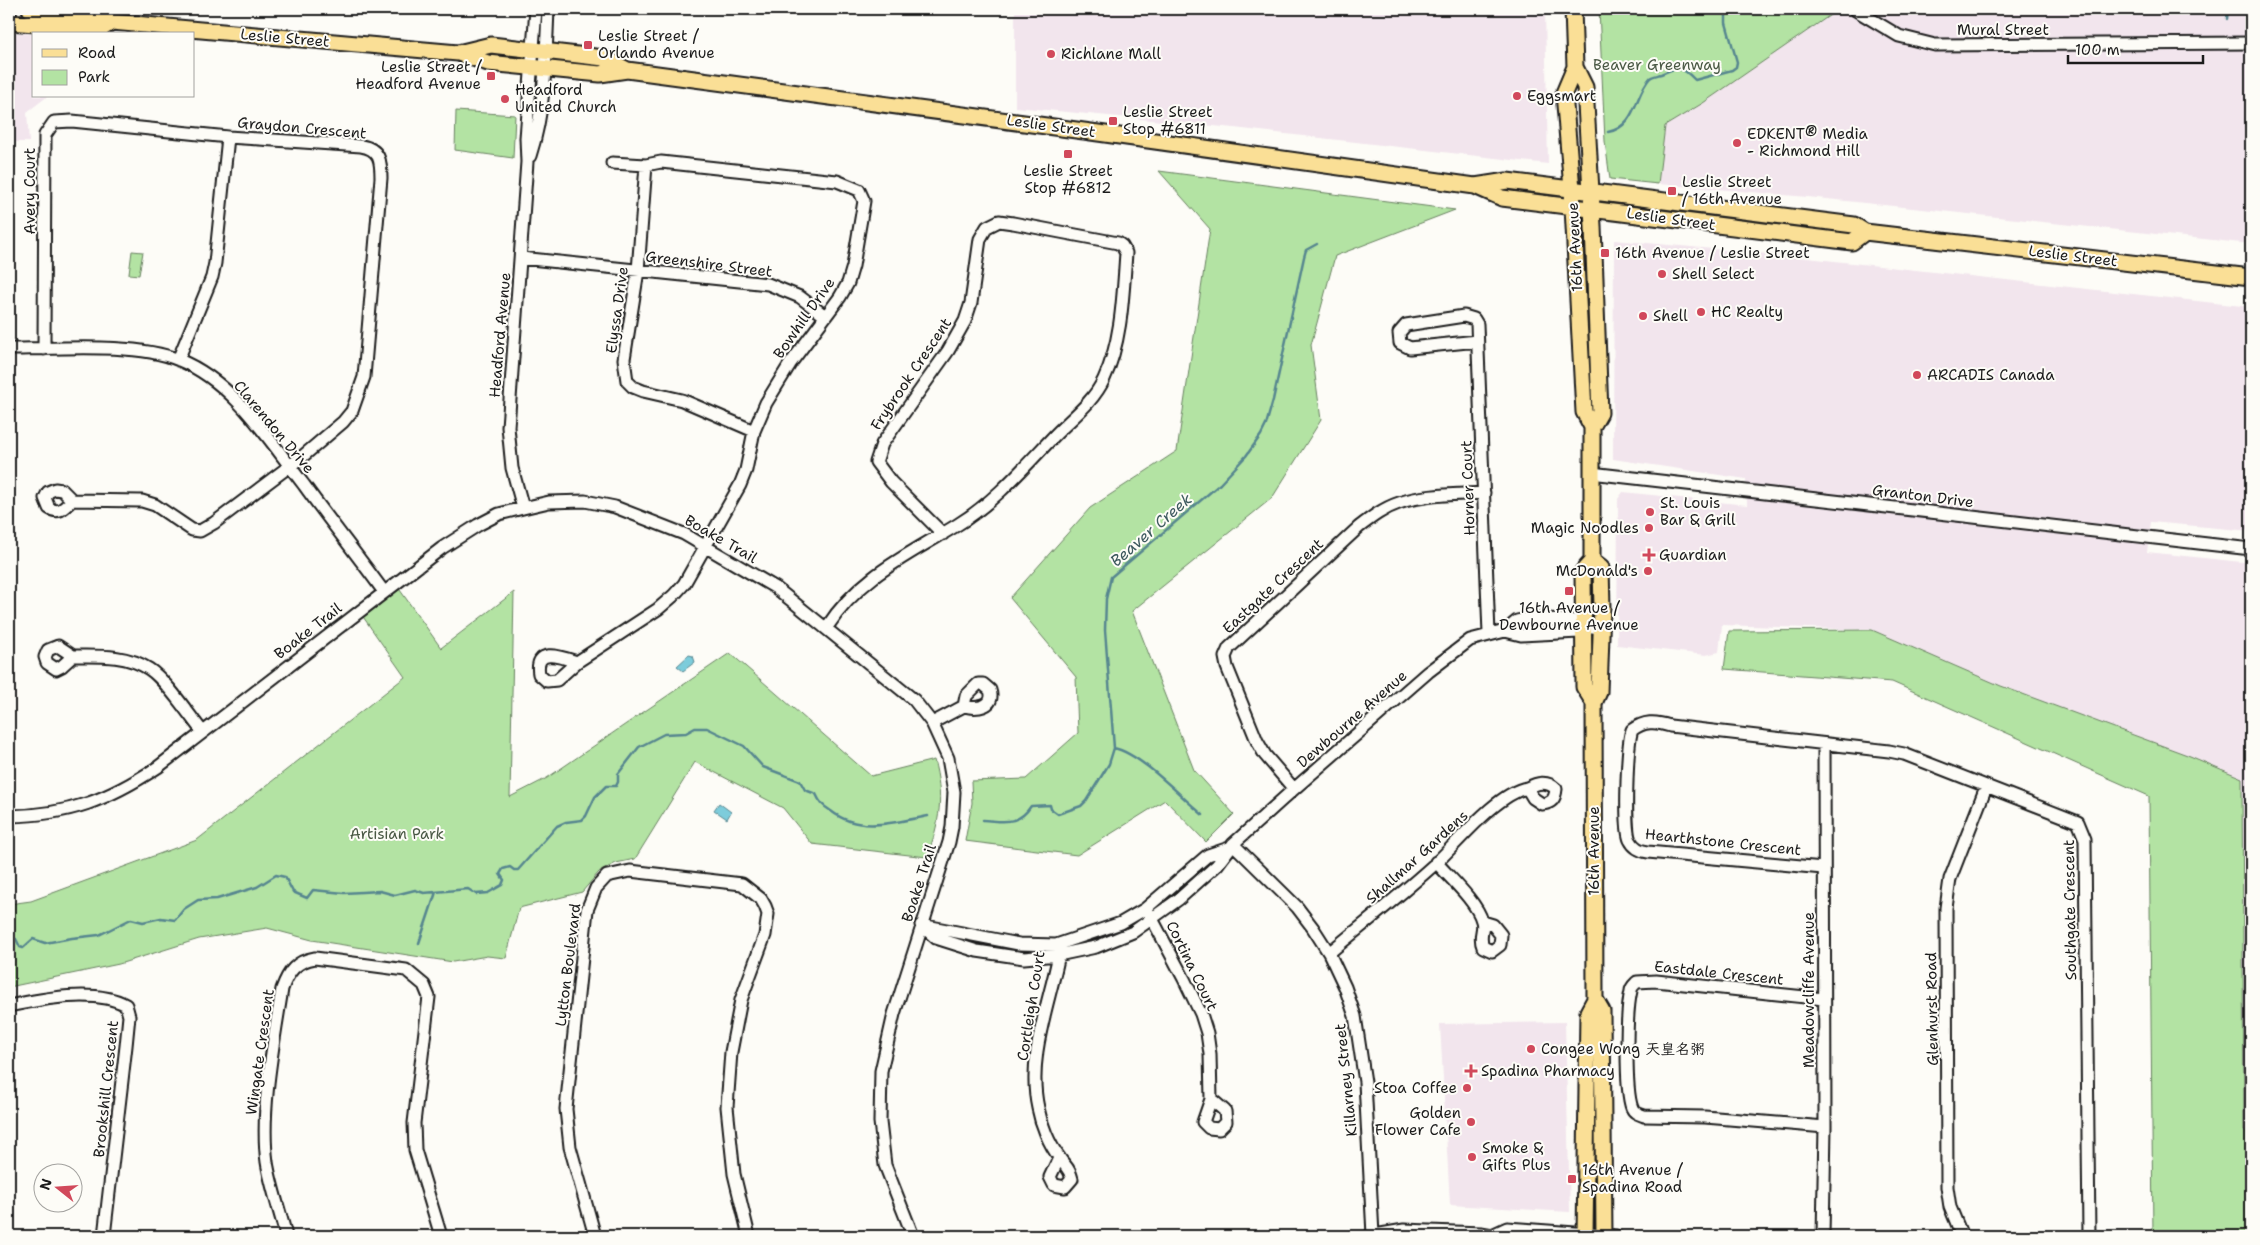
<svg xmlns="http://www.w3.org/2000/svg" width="2260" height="1245" font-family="'Shantell Sans','LXGW WenKai TC',sans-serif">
	<rect width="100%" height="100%" fill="#fdfcf7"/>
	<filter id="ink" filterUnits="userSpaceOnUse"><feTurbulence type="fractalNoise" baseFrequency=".02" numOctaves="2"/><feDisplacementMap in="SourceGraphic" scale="10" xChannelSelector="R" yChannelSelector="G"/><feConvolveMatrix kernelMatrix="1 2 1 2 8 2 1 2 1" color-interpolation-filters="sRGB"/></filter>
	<g filter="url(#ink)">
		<path fill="#f2e5ed" d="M 1015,9 L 1545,9 L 1548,164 L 1234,128 L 1015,107 Z
			M 1839,9 L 2251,9 L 2251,244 L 1808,197 L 1658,184 L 1665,126 L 1703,103 Z
			M 9,32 L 34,34 L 34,96 L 48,96 L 27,112 L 29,142 L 9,142 Z
			M 1614,240 L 1780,255 L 2251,307 L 2251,531 L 2151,522 L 2147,552 L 2251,563 L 2251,1133 L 2244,1132 L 2242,778 L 2001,686 L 1872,630 L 1722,625 L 1719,652 L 1706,655 L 1617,645 L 1618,499 L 1623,492 L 1747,505 L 1746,479 L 1613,459 Z
			M 1565,1022 L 1570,1212 L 1450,1205 L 1440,1024 Z"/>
		<path fill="#b3e3a3" stroke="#688060" d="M 1599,9 L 1839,9 L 1703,103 L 1665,126 L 1658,184 L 1610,179 L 1605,141 Z
			M 456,111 L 515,115 L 513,158 L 455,150 Z
			M 1159,171 L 1455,210 L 1335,256 L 1311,345 L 1321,420 L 1272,498 L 1132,611 L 1194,770 L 1234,814 L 1206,842 L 1165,800 L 1077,855 L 965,841 L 972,803 L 971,781 L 1026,779 L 1078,733 L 1076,677 L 1010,598 L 1090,508 L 1177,451 L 1210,229 Z
			M 132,251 L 143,252 L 139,275 L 129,274 Z
			M 395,583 L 441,648 L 514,592 L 510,797 L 547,778 L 730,653 L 871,776 L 934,760 C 944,797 940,821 927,857 L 812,844 L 783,808 L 695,762 L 635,859 L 616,863 L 599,872 L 582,892 L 519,908 L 506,958 L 487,956 L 453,962 L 312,940 L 267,928 L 199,939 L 119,964 L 9,987 L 9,904 L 31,901 L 197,840 L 405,677 L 359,611 Z
			M 1872,630 L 2001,686 L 2190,756 L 2242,778 L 2244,1131 L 2251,1133 L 2251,1236 L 2153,1236 L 2149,796 L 1892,682 L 1724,669 L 1729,631 Z"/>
		<path fill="#7dccdb" stroke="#56868f" d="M 689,655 L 693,656 L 695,662 L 683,671 L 677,666 Z
			M 719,803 L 731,812 L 727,819 L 714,810 Z"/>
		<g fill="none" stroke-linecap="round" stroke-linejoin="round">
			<path stroke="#56868f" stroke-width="2.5" d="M 2227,19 L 2228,9
				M 1608,132 C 1636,127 1635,94 1650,78 C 1652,76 1658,75 1661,74 C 1678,66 1682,66 1695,80 L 1732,70 L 1736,67 L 1737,62 L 1726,23 L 1726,9
				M 1114,748 C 1141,754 1180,796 1203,815
				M 983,820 C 1004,821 1018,826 1031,806 L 1050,805 L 1051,809 L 1058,814 L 1081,806 L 1086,801 L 1109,764 L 1114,748 L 1105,630 L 1106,599 L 1111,577 L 1220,484 L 1246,456 L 1261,435 L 1266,425 L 1273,400 L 1304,257 L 1306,250 L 1317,244
				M 9,938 L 16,939 L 20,947 L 23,948 L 33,939 L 45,943 L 72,938 L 99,935 L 131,919 L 143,922 L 161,918 L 175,920 L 184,909 L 198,900 L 217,899 L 257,887 L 276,875 L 285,877 L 293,892 L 307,898 L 313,890 L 344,893 L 380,891 L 395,895 L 415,890 L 424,893 L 468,889 L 476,894 L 488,893 L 502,885 L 504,880 L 500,874 L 503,869 L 510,867 L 514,870 L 518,870 L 557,826 L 566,822 L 582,820 L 586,816 L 595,797 L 606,786 L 616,786 L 618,782 L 618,774 L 639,747 L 664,734 L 686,733 L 695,728 L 707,728 L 744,746 L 763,767 L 800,781 L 805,790 L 816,794 C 820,803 823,806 831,811 C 860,834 895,822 928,816
				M 419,943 L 436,892"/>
			<g stroke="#1c1c1c" stroke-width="15">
				<path id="minor" d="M 1854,9 L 1899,36 L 1935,45 L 2251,43
					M 530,156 C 545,110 546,57 548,9
					M 646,165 L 638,271 L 624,359 L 627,381 L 633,387 L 643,391 L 682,400 L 754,431
					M 521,258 L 768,284 L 800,297 L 825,316
					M 1477,341 L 1410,348 L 1400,343 L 1399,333 L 1406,325 L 1464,316 L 1474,319 L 1477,324 L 1489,634
					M 9,349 C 57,349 135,342 179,360 C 234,382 269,440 304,485 C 330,521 358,556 384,592
					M 44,349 L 45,135 L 54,122 L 72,121 L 228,137 L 361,146 C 380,149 381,161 381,178 L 364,377 L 352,411 L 343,422 L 303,456 L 214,523 L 200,531 L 192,530 L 155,505 L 142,501 L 72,500
					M 178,360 L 212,277 L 215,263 L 228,137
					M 1591,473 L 2251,549
					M 55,489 L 62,490 L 72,500 C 65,507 59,515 49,508 L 45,498 L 48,492 Z
					M 523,508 L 512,468 L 508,427 L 527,162 L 526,138 L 536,9
					M 827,627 C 860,576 907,556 957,525 C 995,502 1026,465 1057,433 C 1073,417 1094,401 1104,379 C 1122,341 1123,294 1126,253 L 1122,246 L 1118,243 L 1013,223 L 999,221 L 987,227 L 980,239 L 971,303 L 965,321 L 948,351 L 882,444 L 876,462 L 891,482 L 943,534
					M 1505,631 L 1517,621 L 1531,618 L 1579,621 L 1584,626 L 1601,628
					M 58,646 L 73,656 L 62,666 L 56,669 L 47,663 L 45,657 L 48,650 Z
					M 73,656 C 98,656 126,654 149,669 C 166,680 189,715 202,731
					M 577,662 L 557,680 L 547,681 L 539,674 C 534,646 562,657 577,662 L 658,609 L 673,596 L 684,584 L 740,485 L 746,470 L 754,431 L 766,403 L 790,364 L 840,297 L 848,283 L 853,266 L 864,201 L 859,190 L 837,181 L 661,162 L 646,165 L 612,163
					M 978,684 L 983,684 L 990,690 C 996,708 976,709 964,706 L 966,696 Z
					M 932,723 L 964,706
					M 1294,789 L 1265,755 L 1257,741 L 1227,667 L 1225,657 L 1229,648 L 1359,527 C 1372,517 1384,508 1399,503 C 1425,494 1456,495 1484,493
					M 9,816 C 69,815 108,800 158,767 L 442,548 L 478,525 L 499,514 L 523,508 L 549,502 L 585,501 L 615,507 L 684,534 L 776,588 L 914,700 L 932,723 L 948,758 L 954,792 L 952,827 L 949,842 L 894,1014 L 881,1071 L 880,1122 L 885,1165 L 913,1236
					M 1233,844 L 1297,907 L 1313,928 L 1329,953 L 1345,987 L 1355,1016 L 1365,1082 L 1373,1235
					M 1436,862 C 1449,877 1477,902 1482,921 C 1485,930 1478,936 1483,947 L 1492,951 L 1500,945 L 1501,935 L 1493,925 L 1483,922
					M 1823,868 L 1648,852 C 1640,851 1634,848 1630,840 C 1624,829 1627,744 1632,730 C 1644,721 1655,721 1670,726 L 1889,751 L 1904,754 L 2078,822 L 2085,839 L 2089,1236
					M 1149,913 L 1184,979 L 1201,1014 L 1207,1033 L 1210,1054 L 1211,1099 L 1203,1122 L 1209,1128 L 1219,1129 L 1226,1122 L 1225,1111 L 1211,1099
					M 921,925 L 936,938 L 977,951 L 1024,958 L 1058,955 L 1096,947 L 1133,932 L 1179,899 L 1217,865 L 1233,844 L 1294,789 L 1428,672 L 1470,640 L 1505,631 L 1521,635 L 1579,632 L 1584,626
					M 921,925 L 1019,944 L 1056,945 L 1121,923 L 1145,909 L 1208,855 L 1229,848
					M 1057,949 L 1058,959 C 1048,1007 1027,1059 1038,1108 C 1041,1124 1049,1144 1059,1157 C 1065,1167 1069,1166 1072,1179 L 1065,1187 L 1054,1185 L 1050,1177 L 1059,1158
					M 1329,953 C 1365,923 1402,894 1437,862 C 1459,841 1498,793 1527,788 L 1533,798 L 1542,804 C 1552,803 1555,799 1556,789 C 1547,780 1537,783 1527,788
					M 1824,999 L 1656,981 L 1637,982 C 1634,985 1631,987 1631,991 C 1626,1011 1625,1090 1632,1108 C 1634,1113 1639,1114 1644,1116 L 1705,1117 L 1825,1127
					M 9,1006 C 41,999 96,988 126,1005 L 129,1016 L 126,1046 L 104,1236
					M 1494,1234 L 1507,1228 L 1616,1236
					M 286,1236 C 280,1211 271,1187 267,1162 C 260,1111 274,1041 282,989 C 288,972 296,961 315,958 L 406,970 L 424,985 L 429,997 L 414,1123 L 415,1150 L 441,1236
					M 595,1236 L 570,1147 L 566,1109 L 587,910 L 596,888 L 607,876 L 630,871 L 742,884 L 761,899 L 765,906 L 768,914 L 765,935 L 741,1000 L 731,1052 L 727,1107 L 734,1174 L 749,1236
					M 1369,1236 L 1404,1230 L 1481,1233 L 1498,1236
					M 1823,1236 L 1825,1127 L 1824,744
					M 1962,1236 L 1950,1207 L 1947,1187 L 1946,908 L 1950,879 L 1986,787"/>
			</g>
			<g stroke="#1c1c1c" stroke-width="19">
				<path id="major" d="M 30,9 L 103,16 L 112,22 L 458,53 L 488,63 L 600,74 L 627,70 L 1091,132 L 1475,186 L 1502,198 L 1852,242 L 1865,232
					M 1573,9 L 1575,67 L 1564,93 L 1572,189 L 1584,412 L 1592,427
					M 9,22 L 101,29 L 112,22
					M 458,53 L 491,45 L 604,58 L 627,70
					M 1575,67 L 1585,87 L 1593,226 L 1600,413 L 1592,427 L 1592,561 L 1583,571 L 1584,687 L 1594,703
					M 1475,186 L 1507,181 L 1854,225 L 1865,232 L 2251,277
					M 1592,561 L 1601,568 L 1602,608 L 1599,692 L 1594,703 L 1595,999 L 1602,1011 L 1604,1236
					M 1585,1236 L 1588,1012 L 1595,999"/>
			</g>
			<use href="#minor" stroke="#fdfcf7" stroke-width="11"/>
			<use href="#major" stroke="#fadf96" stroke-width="15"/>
		</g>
	</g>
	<g fill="#d1495b" stroke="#fdfcf7" stroke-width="2">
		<rect x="583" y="40" width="10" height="10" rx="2.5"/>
		<circle cx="1051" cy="54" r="5"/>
		<rect x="486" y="71" width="10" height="10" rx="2.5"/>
		<circle cx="1517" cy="96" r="5"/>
		<circle cx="505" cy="99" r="5"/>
		<rect x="1108" y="116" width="10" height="10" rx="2.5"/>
		<circle cx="1737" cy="143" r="5"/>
		<rect x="1063" y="149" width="10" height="10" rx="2.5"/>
		<rect x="1667" y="186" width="10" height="10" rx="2.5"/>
		<rect x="1600" y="248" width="10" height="10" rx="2.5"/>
		<circle cx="1662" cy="274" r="5"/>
		<circle cx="1701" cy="312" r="5"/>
		<circle cx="1643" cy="316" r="5"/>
		<circle cx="1917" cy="375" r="5"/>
		<circle cx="1650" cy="512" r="5"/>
		<circle cx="1649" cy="528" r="5"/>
		<path d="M1646.5 547.5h5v5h5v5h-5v5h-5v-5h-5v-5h5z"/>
		<circle cx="1648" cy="571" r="5"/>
		<rect x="1564" y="586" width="10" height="10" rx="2.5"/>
		<circle cx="1531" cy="1049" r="5"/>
		<path d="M1468.5 1063.5h5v5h5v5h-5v5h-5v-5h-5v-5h5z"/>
		<circle cx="1467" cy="1088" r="5"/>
		<circle cx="1471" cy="1122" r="5"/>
		<circle cx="1472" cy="1157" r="5"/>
		<rect x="1567" y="1174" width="10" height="10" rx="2.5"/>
	</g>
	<g text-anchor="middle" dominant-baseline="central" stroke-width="4" stroke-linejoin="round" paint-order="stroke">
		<g font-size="15" fill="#1c1c1c" stroke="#fdfcf7">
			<text x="2003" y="30">Mural Street</text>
			<text transform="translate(285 38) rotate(5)">Leslie Street</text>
			<text transform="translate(1051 126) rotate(8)">Leslie Street</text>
			<text transform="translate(302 128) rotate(5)">Graydon Crescent</text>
			<text transform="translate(30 191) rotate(-90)">Avery Court</text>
			<text transform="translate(1671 219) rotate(8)">Leslie Street</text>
			<text transform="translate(1575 247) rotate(-93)">16th Avenue</text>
			<text transform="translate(2073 256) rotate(7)">Leslie Street</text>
			<text transform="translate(709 264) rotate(7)">Greenshire Street</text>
			<text transform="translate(617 310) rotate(-82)">Elyssa Drive</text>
			<text transform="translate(804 318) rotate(-55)">Bowhill Drive</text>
			<text transform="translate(500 335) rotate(-85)">Headford Avenue</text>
			<text transform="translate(911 374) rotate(-56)">Frybrook Crescent</text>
			<text transform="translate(274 427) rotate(50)">Clarendon Drive</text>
			<text transform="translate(1468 488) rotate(-92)">Horner Court</text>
			<text transform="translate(1923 496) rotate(7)">Granton Drive</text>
			<text transform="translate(721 539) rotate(30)">Boake Trail</text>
			<text transform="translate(1273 586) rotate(-43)">Eastgate Crescent</text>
			<text transform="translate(308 631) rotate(-38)">Boake Trail</text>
			<text transform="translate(1352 719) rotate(-41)">Dewbourne Avenue</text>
			<text transform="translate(1723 842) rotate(6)">Hearthstone Crescent</text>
			<text transform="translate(1594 851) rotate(-90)">16th Avenue</text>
			<text transform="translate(1417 857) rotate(-42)">Shallmar Gardens</text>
			<text transform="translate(919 883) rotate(-72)">Boake Trail</text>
			<text transform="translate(2070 910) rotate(-91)">Southgate Crescent</text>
			<text transform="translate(568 965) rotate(-83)">Lytton Boulevard</text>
			<text transform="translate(1192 966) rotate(64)">Cortina Court</text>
			<text transform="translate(1719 973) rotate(6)">Eastdale Crescent</text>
			<text transform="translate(1809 990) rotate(-90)">Meadowcliffe Avenue</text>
			<text transform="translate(1031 1006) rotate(-81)">Cortleigh Court</text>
			<text transform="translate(1932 1009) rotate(-91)">Glenhurst Road</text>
			<text transform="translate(260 1052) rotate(-82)">Wingate Crescent</text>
			<text transform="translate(1346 1080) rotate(-96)">Killarney Street</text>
			<text transform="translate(106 1089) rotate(-84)">Brookshill Crescent</text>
		</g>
		<g font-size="15" fill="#1c1c1c" stroke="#fdfcf7" text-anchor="start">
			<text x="598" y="36">Leslie Street /<tspan x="598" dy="17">Orlando Avenue</tspan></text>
			<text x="1061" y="54">Richlane Mall</text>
			<text x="481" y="67" text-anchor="end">Leslie Street /<tspan x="481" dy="17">Headford Avenue</tspan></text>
			<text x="515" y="90">Headford<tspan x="515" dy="17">United Church</tspan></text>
			<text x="1527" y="96">Eggsmart</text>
			<text x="1123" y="112">Leslie Street<tspan x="1123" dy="17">Stop #6811</tspan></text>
			<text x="1747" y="134">EDKENT® Media<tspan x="1747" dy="17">- Richmond Hill</tspan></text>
			<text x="1068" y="171" text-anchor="middle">Leslie Street<tspan x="1068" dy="17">Stop #6812</tspan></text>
			<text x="1682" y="182">Leslie Street<tspan x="1682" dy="17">/ 16th Avenue</tspan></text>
			<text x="1615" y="253">16th Avenue / Leslie Street</text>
			<text x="1672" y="274">Shell Select</text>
			<text x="1711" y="312">HC Realty</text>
			<text x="1653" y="316">Shell</text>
			<text x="1927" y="375">ARCADIS Canada</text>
			<text x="1660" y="503">St. Louis<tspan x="1660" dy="17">Bar &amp; Grill</tspan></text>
			<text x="1639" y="528" text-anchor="end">Magic Noodles</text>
			<text x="1659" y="555">Guardian</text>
			<text x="1638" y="571" text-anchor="end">McDonald's</text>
			<text x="1569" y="608" text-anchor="middle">16th Avenue /<tspan x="1569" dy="17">Dewbourne Avenue</tspan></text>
			<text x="1541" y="1049">Congee Wong 天皇名粥</text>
			<text x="1481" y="1071">Spadina Pharmacy</text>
			<text x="1457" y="1088" text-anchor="end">Stoa Coffee</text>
			<text x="1461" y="1113" text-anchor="end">Golden<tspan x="1461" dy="17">Flower Cafe</tspan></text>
			<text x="1482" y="1148">Smoke &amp;<tspan x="1482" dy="17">Gifts Plus</tspan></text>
			<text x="1582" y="1170">16th Avenue /<tspan x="1582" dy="17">Spadina Road</tspan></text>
		</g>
		<g font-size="15" fill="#495844" stroke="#fdfcf7">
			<text x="1657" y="65">Beaver Greenway</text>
			<text x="397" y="834">Artisian Park</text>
		</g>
		<g font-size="16" font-style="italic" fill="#3e5a5f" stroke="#fdfcf7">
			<text transform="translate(1151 530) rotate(-41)">Beaver Creek</text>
		</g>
	</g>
	<rect width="2260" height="1245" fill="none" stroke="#fdfcf7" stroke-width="30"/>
	<rect x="15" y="15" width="2230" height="1215" fill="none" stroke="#1c1c1c" stroke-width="2" filter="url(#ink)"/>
	<rect x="32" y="32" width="162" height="65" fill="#fdfcf7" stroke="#a3a29f"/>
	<rect x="42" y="49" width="25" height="8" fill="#fadf96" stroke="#a3a29f"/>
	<text x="78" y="58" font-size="15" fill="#1c1c1c">Road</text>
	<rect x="42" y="70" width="25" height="15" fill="#b3e3a3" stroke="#a3a29f"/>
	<text x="78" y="82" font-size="15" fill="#1c1c1c">Park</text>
	<g transform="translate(58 1188) rotate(287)"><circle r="24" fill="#fdfcf7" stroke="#a3a29f"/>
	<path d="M0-4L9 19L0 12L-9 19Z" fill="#d1495b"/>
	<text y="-8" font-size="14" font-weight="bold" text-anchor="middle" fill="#1c1c1c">N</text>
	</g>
	<path d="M2068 55v8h135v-8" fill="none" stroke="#1c1c1c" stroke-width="2.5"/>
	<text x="2075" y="55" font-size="15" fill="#1c1c1c" stroke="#fdfcf7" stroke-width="4" paint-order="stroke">100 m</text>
</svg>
